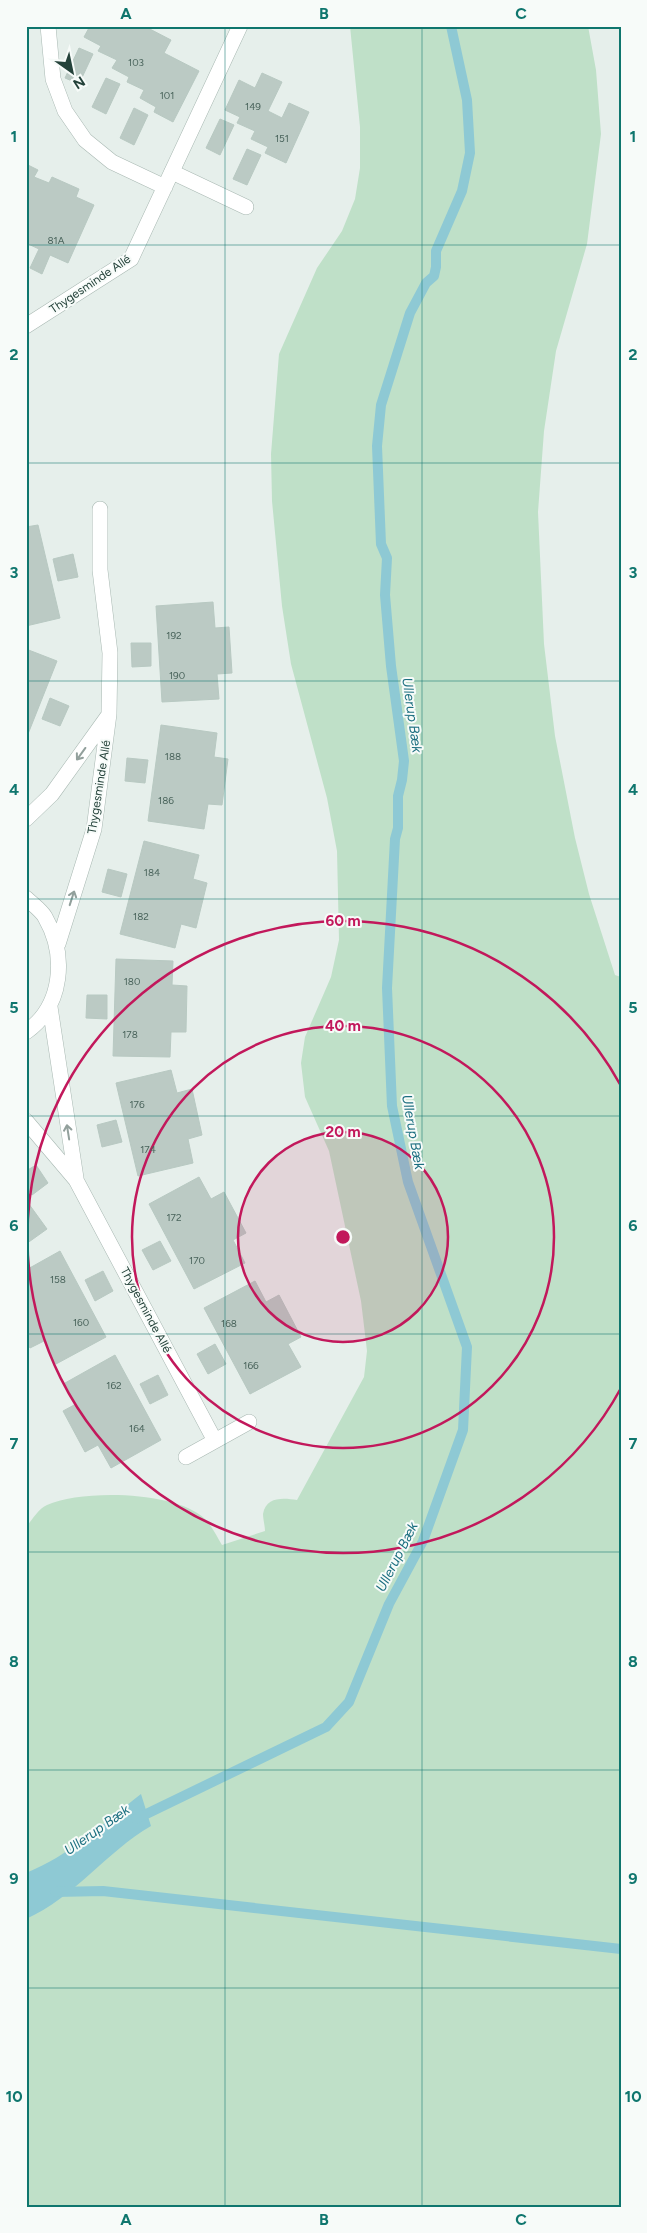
<svg xmlns="http://www.w3.org/2000/svg" width="647" height="2233" font-family="Figtree,sans-serif">
	<rect width="100%" height="100%" fill="#e6efeb"/>
	<path fill="#bfe0c8" d="M 350,26 L 588,26 L 596,70 L 601,134 L 587,244 L 556,351 L 544,431 L 538,512 L 544,644 L 555,736 L 575,838 L 589,894 L 615,975 L 621,977 L 621,2207 L 26,2207 L 26,1527 C 32,1520 39,1508 47,1505 C 82,1489 177,1491 205,1519 C 212,1526 217,1537 222,1545 L 265,1531 C 265,1526 263,1519 263,1514 C 266,1496 284,1498 297,1500 L 364,1377 L 367,1351 L 361,1301 L 329,1151 L 305,1097 L 301,1063 L 305,1037 L 331,977 L 339,940 L 337,851 L 327,798 L 291,664 L 282,606 L 272,501 L 271,454 L 279,354 L 317,268 L 342,231 L 355,199 L 360,168 L 360,127 Z"/>
	<path fill="#8ec9d4" d="M 141,1794 L 151,1826 C 106,1852 75,1897 26,1919 L 26,1873 C 69,1856 105,1822 141,1794 Z"/>
	<g fill="none" stroke-linecap="round" stroke-linejoin="round">
		<path stroke="#8ec9d4" stroke-width="10" d="M 136,1819 L 326,1727 L 349,1702 L 389,1604 L 423,1541 L 463,1430 L 467,1347 L 408,1182 L 392,1106 L 387,988 L 395,839 L 398,828 L 398,796 L 402,780 L 404,761 L 391,666 L 385,595 L 387,558 L 381,544 L 377,446 L 381,405 L 410,313 L 426,283 L 434,276 L 436,267 L 436,251 L 462,191 L 470,153 L 467,100 L 451,26
			M 55,1892 L 103,1891 L 621,1949"/>
	</g>
	<path fill="#bbcac4" stroke="#b8c9c2" d="M 90,26 L 144,26 L 171,40 L 164,53 L 199,71 L 173,122 L 154,112 L 156,107 L 140,98 L 144,90 L 127,82 L 129,77 L 112,68 L 117,60 L 98,51 L 101,46 L 84,37 Z
		M 79,48 L 93,54 L 79,84 L 65,78 Z
		M 262,73 L 282,82 L 268,111 L 282,118 L 289,103 L 309,112 L 286,163 L 265,153 L 268,147 L 251,139 L 255,131 L 237,123 L 240,117 L 225,110 L 239,80 L 255,88 Z
		M 106,78 L 120,84 L 106,114 L 92,107 Z
		M 134,108 L 148,115 L 134,145 L 120,138 Z
		M 220,119 L 234,125 L 220,155 L 206,148 Z
		M 247,149 L 261,155 L 247,185 L 233,179 Z
		M 26,164 L 38,170 L 34,177 L 49,183 L 52,177 L 79,189 L 76,197 L 94,205 L 68,263 L 50,255 L 42,274 L 30,268 L 39,249 L 26,243 Z
		M 38,525 L 60,618 L 26,626 L 26,527 Z
		M 73,554 L 78,577 L 58,581 L 53,559 Z
		M 213,602 L 215,628 L 229,627 L 232,673 L 217,674 L 219,699 L 162,702 L 156,606 Z
		M 131,643 L 151,643 L 151,666 L 132,667 Z
		M 26,649 L 57,661 L 26,739 Z
		M 50,698 L 69,706 L 60,726 L 42,719 Z
		M 161,725 L 217,733 L 214,757 L 228,759 L 222,805 L 208,804 L 204,829 L 148,821 Z
		M 127,758 L 148,760 L 145,783 L 125,781 Z
		M 144,841 L 199,855 L 193,879 L 207,883 L 196,928 L 181,924 L 175,948 L 120,934 Z
		M 108,869 L 127,874 L 121,897 L 102,892 Z
		M 116,959 L 173,961 L 172,985 L 187,986 L 186,1032 L 171,1032 L 170,1057 L 113,1056 Z
		M 87,995 L 107,995 L 107,1019 L 86,1018 Z
		M 171,1070 L 177,1093 L 192,1089 L 202,1135 L 188,1139 L 193,1163 L 138,1176 L 116,1083 Z
		M 116,1120 L 122,1142 L 102,1147 L 97,1125 Z
		M 36,1165 L 48,1183 L 32,1195 L 26,1187 L 26,1171 Z
		M 199,1177 L 211,1199 L 224,1192 L 246,1233 L 233,1240 L 245,1263 L 194,1289 L 149,1204 Z
		M 26,1200 L 47,1229 L 26,1244 Z
		M 160,1241 L 171,1261 L 153,1270 L 142,1250 Z
		M 60,1251 L 106,1337 L 56,1364 L 44,1341 L 30,1348 L 26,1342 L 26,1270 Z
		M 103,1271 L 113,1291 L 95,1301 L 85,1280 Z
		M 255,1281 L 266,1302 L 279,1295 L 301,1337 L 288,1344 L 301,1367 L 250,1394 L 204,1308 Z
		M 215,1344 L 226,1364 L 208,1374 L 197,1354 Z
		M 115,1355 L 161,1440 L 111,1468 L 98,1445 L 85,1452 L 63,1411 L 76,1404 L 65,1383 Z
		M 158,1375 L 168,1395 L 150,1404 L 140,1384 Z"/>
	<g fill="none" stroke-linecap="round" stroke-linejoin="round">
		<g stroke="#a8b8b2" stroke-width="16">
			<path id="service" d="M 172,172 L 246,207"/>
		</g>
		<g stroke="#a8b8b2" stroke-width="16">
			<path id="minor" d="M 48,26 L 53,79 L 65,111 L 85,140 L 112,162 L 165,187
				M 26,326 L 131,259 L 240,26
				M 26,819 L 52,794 L 108,716
				M 26,898 C 32,904 41,910 45,917 C 67,955 63,1006 26,1032
				M 58,944 L 94,829 L 109,714 L 110,653 L 100,570 L 100,509
				M 50,1007 L 76,1178
				M 26,1121 L 76,1180 L 215,1441
				M 186,1457 L 249,1422"/>
		</g>
		<use href="#service" stroke="#fff" stroke-width="15"/>
		<use href="#minor" stroke="#fff" stroke-width="15"/>
	</g>
	<defs><path id="oneway-shaft" d="M-6 0H5M1.5-3L5.5 0L1.5 3" fill="none" stroke-width="1.6" stroke-linecap="round" stroke-linejoin="round" transform="scale(1.25)"/></defs>
	<g stroke="#92a09c">
		<use href="#oneway-shaft" transform="translate(81 754) rotate(126)"/>
		<use href="#oneway-shaft" transform="translate(72 898) rotate(-72)"/>
		<use href="#oneway-shaft" transform="translate(68 1132) rotate(-99)"/>
	</g>
	<path fill="none" stroke="#0f766e" stroke-width="1" stroke-opacity="0.55" d="M 225,26 L 225,2207M 422,26 L 422,2207M 26,245 L 621,245M 26,463 L 621,463M 26,681 L 621,681M 26,899 L 621,899M 26,1116 L 621,1116M 26,1334 L 621,1334M 26,1552 L 621,1552M 26,1770 L 621,1770M 26,1988 L 621,1988"/>
	<circle cx="343" cy="1237" r="105" fill="#c2185b" fill-opacity=".12"/>
	<g fill="none" stroke="#c2185b" stroke-width="2.5">
		<circle cx="343" cy="1237" r="105"/>
		<circle cx="343" cy="1237" r="211"/>
		<path d="M621 1388A316 316 0 1 1 621 1086"/>
	</g>
	<g text-anchor="middle" dominant-baseline="central" stroke-width="4" stroke-linejoin="round" paint-order="stroke">
		<g font-size="10" fill="#4a645c">
			<text x="136" y="62">103</text>
			<text x="167" y="95">101</text>
			<text x="253" y="106">149</text>
			<text x="282" y="138">151</text>
			<text x="56" y="240">81A</text>
			<text x="174" y="635">192</text>
			<text x="177" y="675">190</text>
			<text x="173" y="756">188</text>
			<text x="166" y="800">186</text>
			<text x="152" y="872">184</text>
			<text x="141" y="916">182</text>
			<text x="132" y="981">180</text>
			<text x="130" y="1034">178</text>
			<text x="137" y="1104">176</text>
			<text x="148" y="1149">174</text>
			<text x="174" y="1217">172</text>
			<text x="197" y="1260">170</text>
			<text x="58" y="1279">158</text>
			<text x="81" y="1322">160</text>
			<text x="229" y="1323">168</text>
			<text x="251" y="1365">166</text>
			<text x="114" y="1385">162</text>
			<text x="137" y="1428">164</text>
		</g>
		<g font-size="12" fill="#24423a" stroke="#f7fbf9">
			<text transform="translate(90 284) rotate(-34)">Thygesminde Allé</text>
			<text transform="translate(99 787) rotate(-81)">Thygesminde Allé</text>
			<text transform="translate(146 1310) rotate(62)">Thygesminde Allé</text>
		</g>
		<g font-size="14" font-style="italic" fill="#1c6f80" stroke="#f7fbf9">
			<text transform="translate(412 715) rotate(82)">Ullerup Bæk</text>
			<text transform="translate(413 1132) rotate(80)">Ullerup Bæk</text>
			<text transform="translate(397 1557) rotate(-63)">Ullerup Bæk</text>
			<text transform="translate(97 1830) rotate(-35)">Ullerup Bæk</text>
		</g>
	</g>
	<circle cx="343" cy="1237" r="8" fill="#c2185b" stroke="#f7fbf9" stroke-width="2.5"/>
	<g font-size="15" text-anchor="middle" font-weight="bold" fill="#c2185b" stroke="#f7fbf9" stroke-width="4" stroke-linejoin="round" paint-order="stroke">
		<text x="343" y="926">60 m</text>
		<text x="343" y="1031">40 m</text>
		<text x="343" y="1137">20 m</text>
	</g>
	<rect width="647" height="2233" fill="none" stroke="#f7fbf9" stroke-width="55"/>
	<g transform="translate(72 72) rotate(147)" stroke="#f7fbf9" stroke-width="4" paint-order="stroke">
	<path d="M0-4L9 19L0 12L-9 19Z" fill="#24423a"/>
	<text y="-8" font-size="14" font-weight="bold" text-anchor="middle" fill="#24423a">N</text>
	</g>
	<rect x="28" y="28" width="592" height="2178" fill="none" stroke="#0f766e" stroke-width="2"/>
	<g font-size="16" text-anchor="middle" font-weight="bold" fill="#0f766e">
		<text x="126" y="19">A</text>
		<text x="324" y="19">B</text>
		<text x="521" y="19">C</text>
		<text x="14" y="142">1</text>
		<text x="633" y="142">1</text>
		<text x="14" y="360">2</text>
		<text x="633" y="360">2</text>
		<text x="14" y="578">3</text>
		<text x="633" y="578">3</text>
		<text x="14" y="795">4</text>
		<text x="633" y="795">4</text>
		<text x="14" y="1013">5</text>
		<text x="633" y="1013">5</text>
		<text x="14" y="1231">6</text>
		<text x="633" y="1231">6</text>
		<text x="14" y="1449">7</text>
		<text x="633" y="1449">7</text>
		<text x="14" y="1667">8</text>
		<text x="633" y="1667">8</text>
		<text x="14" y="1884">9</text>
		<text x="633" y="1884">9</text>
		<text x="14" y="2102">10</text>
		<text x="633" y="2102">10</text>
		<text x="126" y="2225">A</text>
		<text x="324" y="2225">B</text>
		<text x="521" y="2225">C</text>
	</g>
</svg>
